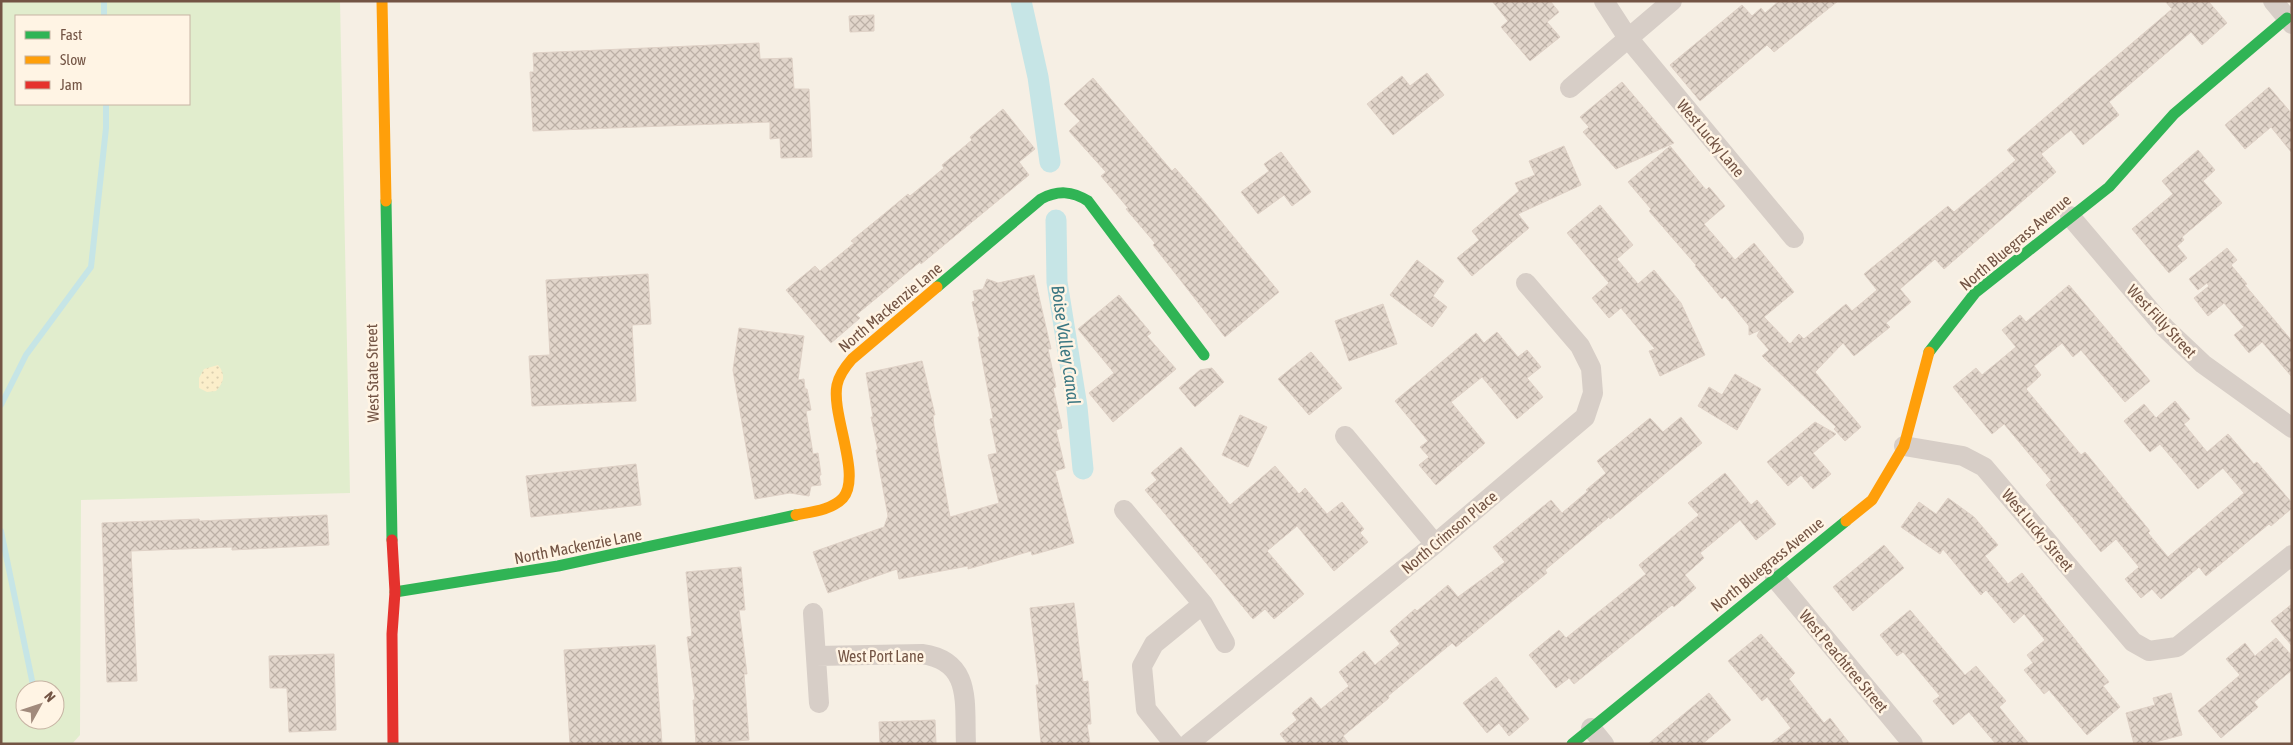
<svg xmlns="http://www.w3.org/2000/svg" width="2293" height="745" font-family="'Asap Condensed',sans-serif">
	<defs>
		<pattern id="sand-dots" width="8" height="8" patternUnits="userSpaceOnUse" patternTransform="scale(1.25)"><rect width="8" height="8" fill="#fbeeca"/><path d="M2 2h.1M6 6h.1" fill="none" stroke="#daceaf" stroke-width="1.8" stroke-linecap="round"/></pattern>
		<pattern id="building-cross-hatch" width="8" height="8" patternUnits="userSpaceOnUse" patternTransform="scale(1.25)"><rect width="8" height="8" fill="#e2d6cb"/><path d="M0 0l8 8M0 8l8-8" fill="none" stroke="#bcb0a6"/></pattern>
	</defs>
	<rect width="100%" height="100%" fill="#f6efe4"/>
	<path fill="#e1edcd" fill-rule="evenodd" d="M 1,1 L 340,1 L 350,493 L 81,500 L 80,735 L 72,744 L 1,744 ZM 16,16 L 189,16 L 189,104 L 16,104 ZM 25,690 L 55,690 L 55,720 L 25,720 Z"/>
	<path fill="url(#sand-dots)" d="M 218,365 C 226,375 224,382 216,391 L 207,392 L 199,388 L 199,378 L 204,369 Z"/>
	<g fill="none" stroke-linecap="round" stroke-linejoin="round">
		<path stroke="#c6e5e6" stroke-width="6" d="M 104,1 L 104,16
			M 1,405 L 26,355 L 91,267 L 106,128 L 106,104
			M 1,531 L 34,690
			M 39,720 L 39,721"/>
		<path stroke="#c6e5e6" stroke-width="21" d="M 1021,1 L 1038,77 L 1050,162
			M 1056,220 L 1057,282 L 1077,407 L 1083,469"/>
	</g>
	<path fill="url(#building-cross-hatch)" stroke="#dfd1c6" d="M 1492,1 L 1550,1 L 1559,12 L 1547,22 L 1560,37 L 1530,61 L 1501,27 L 1508,21 Z
		M 1779,1 L 1838,1 L 1774,52 L 1767,45 L 1700,101 L 1670,65 L 1742,5 L 1752,16 L 1761,8 L 1765,13 Z
		M 2165,1 L 2208,1 L 2227,23 L 2202,45 L 2191,32 L 2109,102 L 2119,115 L 2083,145 L 2071,130 L 2041,154 L 2056,172 L 1944,269 L 1935,259 L 1900,289 L 1911,302 L 1886,323 L 1890,327 L 1854,356 L 1843,343 L 1815,372 L 1861,427 L 1845,441 L 1834,429 L 1836,427 L 1762,356 L 1769,350 L 1757,336 L 1760,330 L 1749,335 L 1749,326 L 1725,296 L 1722,299 L 1695,266 L 1696,265 L 1649,211 L 1651,209 L 1628,182 L 1670,146 L 1706,190 L 1709,187 L 1725,206 L 1704,224 L 1735,260 L 1754,243 L 1794,292 L 1764,317 L 1790,344 L 1799,334 L 1804,339 L 1846,304 L 1852,311 L 1877,290 L 1864,274 L 1948,206 L 1954,212 L 2016,160 L 2007,150 L 2172,9 Z
		M 874,15 L 874,31 L 850,32 L 849,16 Z
		M 759,43 L 760,59 L 792,58 L 794,89 L 809,89 L 812,157 L 781,158 L 780,138 L 770,139 L 770,122 L 533,131 L 530,72 L 534,72 L 533,53 Z
		M 1427,73 L 1444,95 L 1393,135 L 1367,104 L 1402,76 L 1410,86 Z
		M 1093,78 L 1172,171 L 1175,168 L 1205,202 L 1279,292 L 1225,337 L 1153,245 L 1155,243 L 1126,209 L 1128,208 L 1101,176 L 1106,172 L 1069,131 L 1080,121 L 1064,104 Z
		M 1622,82 L 1674,143 L 1616,169 L 1583,132 L 1589,127 L 1580,117 Z
		M 2269,87 L 2292,114 L 2292,153 L 2271,127 L 2245,149 L 2225,125 Z
		M 1003,109 L 1035,149 L 1019,162 L 1029,175 L 921,264 L 920,262 L 856,315 L 860,318 L 831,343 L 786,290 L 815,266 L 820,271 L 854,243 L 851,241 L 878,219 L 908,194 L 910,196 L 944,168 L 942,165 L 972,140 L 970,137 Z
		M 1564,146 L 1581,185 L 1518,214 L 1529,228 L 1472,276 L 1457,258 L 1479,240 L 1472,231 L 1519,191 L 1515,183 L 1535,175 L 1529,161 Z
		M 2198,150 L 2215,170 L 2203,181 L 2222,203 L 2182,237 L 2184,240 L 2177,246 L 2187,258 L 2169,273 L 2132,229 L 2173,194 L 2162,181 Z
		M 1281,152 L 1311,192 L 1292,206 L 1284,195 L 1258,214 L 1241,192 L 1269,171 L 1264,164 Z
		M 1600,205 L 1633,245 L 1617,259 L 1638,284 L 1654,270 L 1681,303 L 1705,355 L 1660,376 L 1649,351 L 1655,349 L 1621,308 L 1609,318 L 1592,298 L 1609,283 L 1567,233 Z
		M 2227,248 L 2237,260 L 2231,265 L 2247,284 L 2245,285 L 2292,341 L 2292,377 L 2262,342 L 2249,353 L 2234,335 L 2244,327 L 2224,303 L 2208,316 L 2194,298 L 2209,286 L 2207,283 L 2198,290 L 2189,279 Z
		M 1417,260 L 1444,281 L 1433,296 L 1447,307 L 1432,327 L 1390,295 Z
		M 648,274 L 651,324 L 632,325 L 636,401 L 532,406 L 529,356 L 550,355 L 546,280 Z
		M 1034,275 L 1051,349 L 1048,349 L 1056,387 L 1053,388 L 1062,428 L 1056,430 L 1065,468 L 1055,471 L 1074,543 L 1032,555 L 1031,551 L 968,569 L 968,566 L 899,579 L 897,569 L 828,593 L 813,552 L 884,527 L 888,516 L 876,450 L 878,450 L 871,417 L 873,417 L 866,373 L 922,361 L 935,415 L 933,415 L 934,426 L 950,517 L 999,503 L 988,455 L 997,453 L 990,419 L 993,418 L 978,337 L 980,337 L 972,302 L 975,301 L 973,291 L 983,289 L 987,279 L 998,283 Z
		M 2069,285 L 2150,381 L 2125,402 L 2081,350 L 2073,357 L 2062,343 L 2034,366 L 2041,375 L 2026,389 L 2081,455 L 2085,452 L 2150,531 L 2148,533 L 2168,557 L 2244,493 L 2223,468 L 2198,489 L 2160,444 L 2150,452 L 2124,421 L 2144,404 L 2156,418 L 2175,401 L 2190,419 L 2184,424 L 2207,452 L 2228,434 L 2254,464 L 2257,462 L 2292,503 L 2292,508 L 2271,526 L 2269,524 L 2206,576 L 2199,567 L 2161,599 L 2152,589 L 2141,598 L 2125,579 L 2139,567 L 2116,539 L 2101,552 L 2046,485 L 2051,480 L 2004,424 L 1992,434 L 1953,387 L 1976,368 L 1982,375 L 2016,347 L 2002,330 L 2020,315 L 2026,322 Z
		M 1119,295 L 1151,333 L 1147,336 L 1176,369 L 1113,422 L 1089,393 L 1114,373 L 1078,329 Z
		M 1383,304 L 1397,344 L 1349,361 L 1335,321 Z
		M 739,328 L 804,336 L 798,380 L 804,379 L 805,389 L 807,389 L 811,410 L 806,411 L 813,454 L 818,453 L 821,475 L 819,475 L 821,485 L 811,486 L 809,496 L 790,493 L 755,499 L 733,370 Z
		M 1497,332 L 1518,357 L 1527,350 L 1541,367 L 1527,378 L 1543,397 L 1517,419 L 1482,377 L 1451,402 L 1485,443 L 1436,485 L 1419,465 L 1429,457 L 1420,447 L 1428,441 L 1395,401 L 1476,333 L 1484,343 Z
		M 1311,352 L 1342,388 L 1309,415 L 1278,379 Z
		M 1212,368 L 1224,382 L 1195,407 L 1179,388 L 1200,370 Z
		M 1735,374 L 1761,389 L 1737,430 L 1698,406 L 1709,387 L 1722,395 Z
		M 1240,415 L 1267,427 L 1248,467 L 1222,455 Z
		M 1681,417 L 1702,443 L 1610,519 L 1609,517 L 1545,570 L 1547,573 L 1456,647 L 1452,643 L 1388,696 L 1389,698 L 1343,736 L 1349,744 L 1288,744 L 1280,734 L 1297,720 L 1292,713 L 1311,697 L 1321,709 L 1349,686 L 1339,672 L 1364,651 L 1375,665 L 1400,644 L 1390,631 L 1415,609 L 1417,611 L 1448,585 L 1458,597 L 1505,562 L 1493,547 L 1551,500 L 1562,513 L 1588,491 L 1586,490 L 1606,473 L 1597,461 L 1650,418 L 1663,432 Z
		M 1815,422 L 1836,434 L 1813,453 L 1831,474 L 1813,489 L 1801,475 L 1788,486 L 1767,462 Z
		M 1181,447 L 1230,505 L 1275,466 L 1299,494 L 1305,488 L 1327,514 L 1342,502 L 1364,529 L 1360,533 L 1368,542 L 1334,571 L 1297,526 L 1267,551 L 1304,594 L 1274,619 L 1265,609 L 1253,619 L 1145,490 L 1157,480 L 1151,473 Z
		M 636,464 L 641,505 L 531,517 L 526,476 Z
		M 1725,473 L 1751,505 L 1757,500 L 1776,524 L 1756,540 L 1740,520 L 1700,553 L 1704,558 L 1685,575 L 1696,588 L 1674,607 L 1672,605 L 1574,684 L 1569,678 L 1556,688 L 1529,655 L 1559,630 L 1566,638 L 1646,574 L 1639,565 L 1699,515 L 1688,503 Z
		M 1948,498 L 1974,517 L 1998,545 L 1985,556 L 2008,584 L 2022,573 L 2109,682 L 2103,686 L 2120,707 L 2087,735 L 2049,690 L 2044,694 L 2024,670 L 2033,663 L 2027,655 L 2045,640 L 2024,614 L 2014,623 L 1986,590 L 1981,595 L 1943,549 L 1940,554 L 1901,527 L 1919,502 L 1936,514 Z
		M 327,515 L 329,545 L 232,550 L 232,547 L 131,551 L 137,681 L 107,682 L 102,523 L 199,519 L 200,521 Z
		M 1884,545 L 1904,568 L 1853,611 L 1833,587 Z
		M 741,567 L 745,610 L 739,610 L 747,674 L 744,674 L 749,740 L 696,744 L 693,700 L 695,700 L 687,637 L 692,636 L 686,572 Z
		M 1074,603 L 1083,682 L 1088,681 L 1091,724 L 1087,724 L 1090,744 L 1041,744 L 1036,685 L 1039,685 L 1030,608 Z
		M 2292,604 L 2292,646 L 2271,621 Z
		M 1910,610 L 1965,675 L 1976,666 L 2006,701 L 1999,707 L 2029,744 L 1996,744 L 1969,712 L 1953,725 L 1933,701 L 1940,696 L 1903,652 L 1897,656 L 1880,635 Z
		M 1761,634 L 1795,673 L 1789,679 L 1824,723 L 1830,718 L 1850,744 L 1770,744 L 1791,728 L 1767,697 L 1762,701 L 1728,661 Z
		M 2276,638 L 2292,656 L 2292,670 L 2254,702 L 2258,707 L 2221,738 L 2198,711 L 2240,675 L 2226,659 L 2245,643 L 2255,656 Z
		M 655,645 L 662,744 L 570,744 L 564,650 Z
		M 334,654 L 336,730 L 289,732 L 287,688 L 270,688 L 269,656 Z
		M 1496,677 L 1529,719 L 1509,736 L 1499,723 L 1487,733 L 1463,703 Z
		M 1709,693 L 1731,720 L 1702,744 L 1648,744 Z
		M 2171,693 L 2182,735 L 2148,744 L 2134,744 L 2126,713 L 2155,705 L 2153,698 Z
		M 935,720 L 936,744 L 880,744 L 879,722 Z"/>
	<g fill="none" stroke-linecap="round" stroke-linejoin="round">
		<path stroke="#d7cec7" stroke-width="20" d="M 1604,1 L 1628,38 L 1794,238
			M 2273,1 L 2292,24
			M 1570,88 L 1672,1
			M 2070,216 L 2165,328 L 2203,364 L 2292,428
			M 1345,436 L 1435,544
			M 1904,446 L 1963,456 L 1984,467 L 2133,642 L 2149,651 L 2177,647 L 2292,555
			M 1124,510 L 1203,604 L 1225,643
			M 1775,578 L 1913,744
			M 813,613 L 819,703
			M 816,656 L 922,654 C 973,661 964,704 966,744
			M 1591,728 L 1604,744
			M 1174,744 L 1146,709 L 1142,666 L 1154,644 L 1203,604
			M 1188,744 L 1435,544 L 1585,417 L 1593,393 L 1591,368 L 1580,346 L 1526,283"/>
		<path stroke="#30b455" stroke-width="11" d="M 386,201 L 392,540
			M 937,287 L 1041,199 C 1058,190 1072,191 1088,201 L 1204,355
			M 1929,352 L 1975,293 L 2109,187 L 2174,114 L 2287,18
			M 395,592 L 558,566 L 796,515
			M 1572,744 L 1846,521"/>
		<path stroke="#ff9f0a" stroke-width="11" d="M 382,1 L 386,201
			M 796,515 C 811,512 832,510 843,498 C 862,476 831,414 837,385 C 839,375 845,367 852,359 L 937,287
			M 1846,521 L 1872,500 L 1904,446 L 1929,352"/>
		<path stroke="#e5322d" stroke-width="11" d="M 392,540 L 395,592 L 392,634 L 393,744"/>
	</g>
	<g text-anchor="middle" dominant-baseline="central" stroke-width="5" stroke-linejoin="round" paint-order="stroke">
		<g font-size="16" fill="#735444" stroke="#fff4e4">
			<text transform="translate(1711 138) rotate(50)">West Lucky Lane</text>
			<text transform="translate(2015 242) rotate(-40)">North Bluegrass Avenue</text>
			<text transform="translate(890 307) rotate(-40)">North Mackenzie Lane</text>
			<text transform="translate(2162 321) rotate(47)">West Filly Street</text>
			<text transform="translate(372 373) rotate(-91)">West State Street</text>
			<text transform="translate(2038 530) rotate(50)">West Lucky Street</text>
			<text transform="translate(1449 532) rotate(-40)">North Crimson Place</text>
			<text transform="translate(578 546) rotate(-11)">North Mackenzie Lane</text>
			<text transform="translate(1767 564) rotate(-39)">North Bluegrass Avenue</text>
			<text x="881" y="656">West Port Lane</text>
			<text transform="translate(1844 661) rotate(50)">West Peachtree Street</text>
		</g>
		<g font-size="18" font-style="italic" fill="#3b7782" stroke="#fff4e4">
			<text transform="translate(1066 345) rotate(82)">Boise Valley Canal</text>
		</g>
	</g>
	<rect width="2293" height="745" fill="none" stroke="#735444" stroke-width="5"/>
	<rect x="15" y="15" width="175" height="90" fill="#fff4e4" stroke="#c7b4a4"/>
	<rect x="25" y="31" width="25" height="8" fill="#30b455" stroke="#c7b4a4"/>
	<text x="60" y="40" font-size="15" fill="#735444">Fast</text>
	<rect x="25" y="56" width="25" height="8" fill="#ff9f0a" stroke="#c7b4a4"/>
	<text x="60" y="65" font-size="15" fill="#735444">Slow</text>
	<rect x="25" y="81" width="25" height="8" fill="#e5322d" stroke="#c7b4a4"/>
	<text x="60" y="90" font-size="15" fill="#735444">Jam</text>
	<g transform="translate(40 705) rotate(50)"><circle r="24" fill="#fff4e4" stroke="#c7b4a4"/>
	<path d="M0-4L9 19L0 12L-9 19Z" fill="#a18a7c"/>
	<text y="-8" font-size="14" font-weight="bold" text-anchor="middle" fill="#735444">N</text>
	</g>
</svg>
